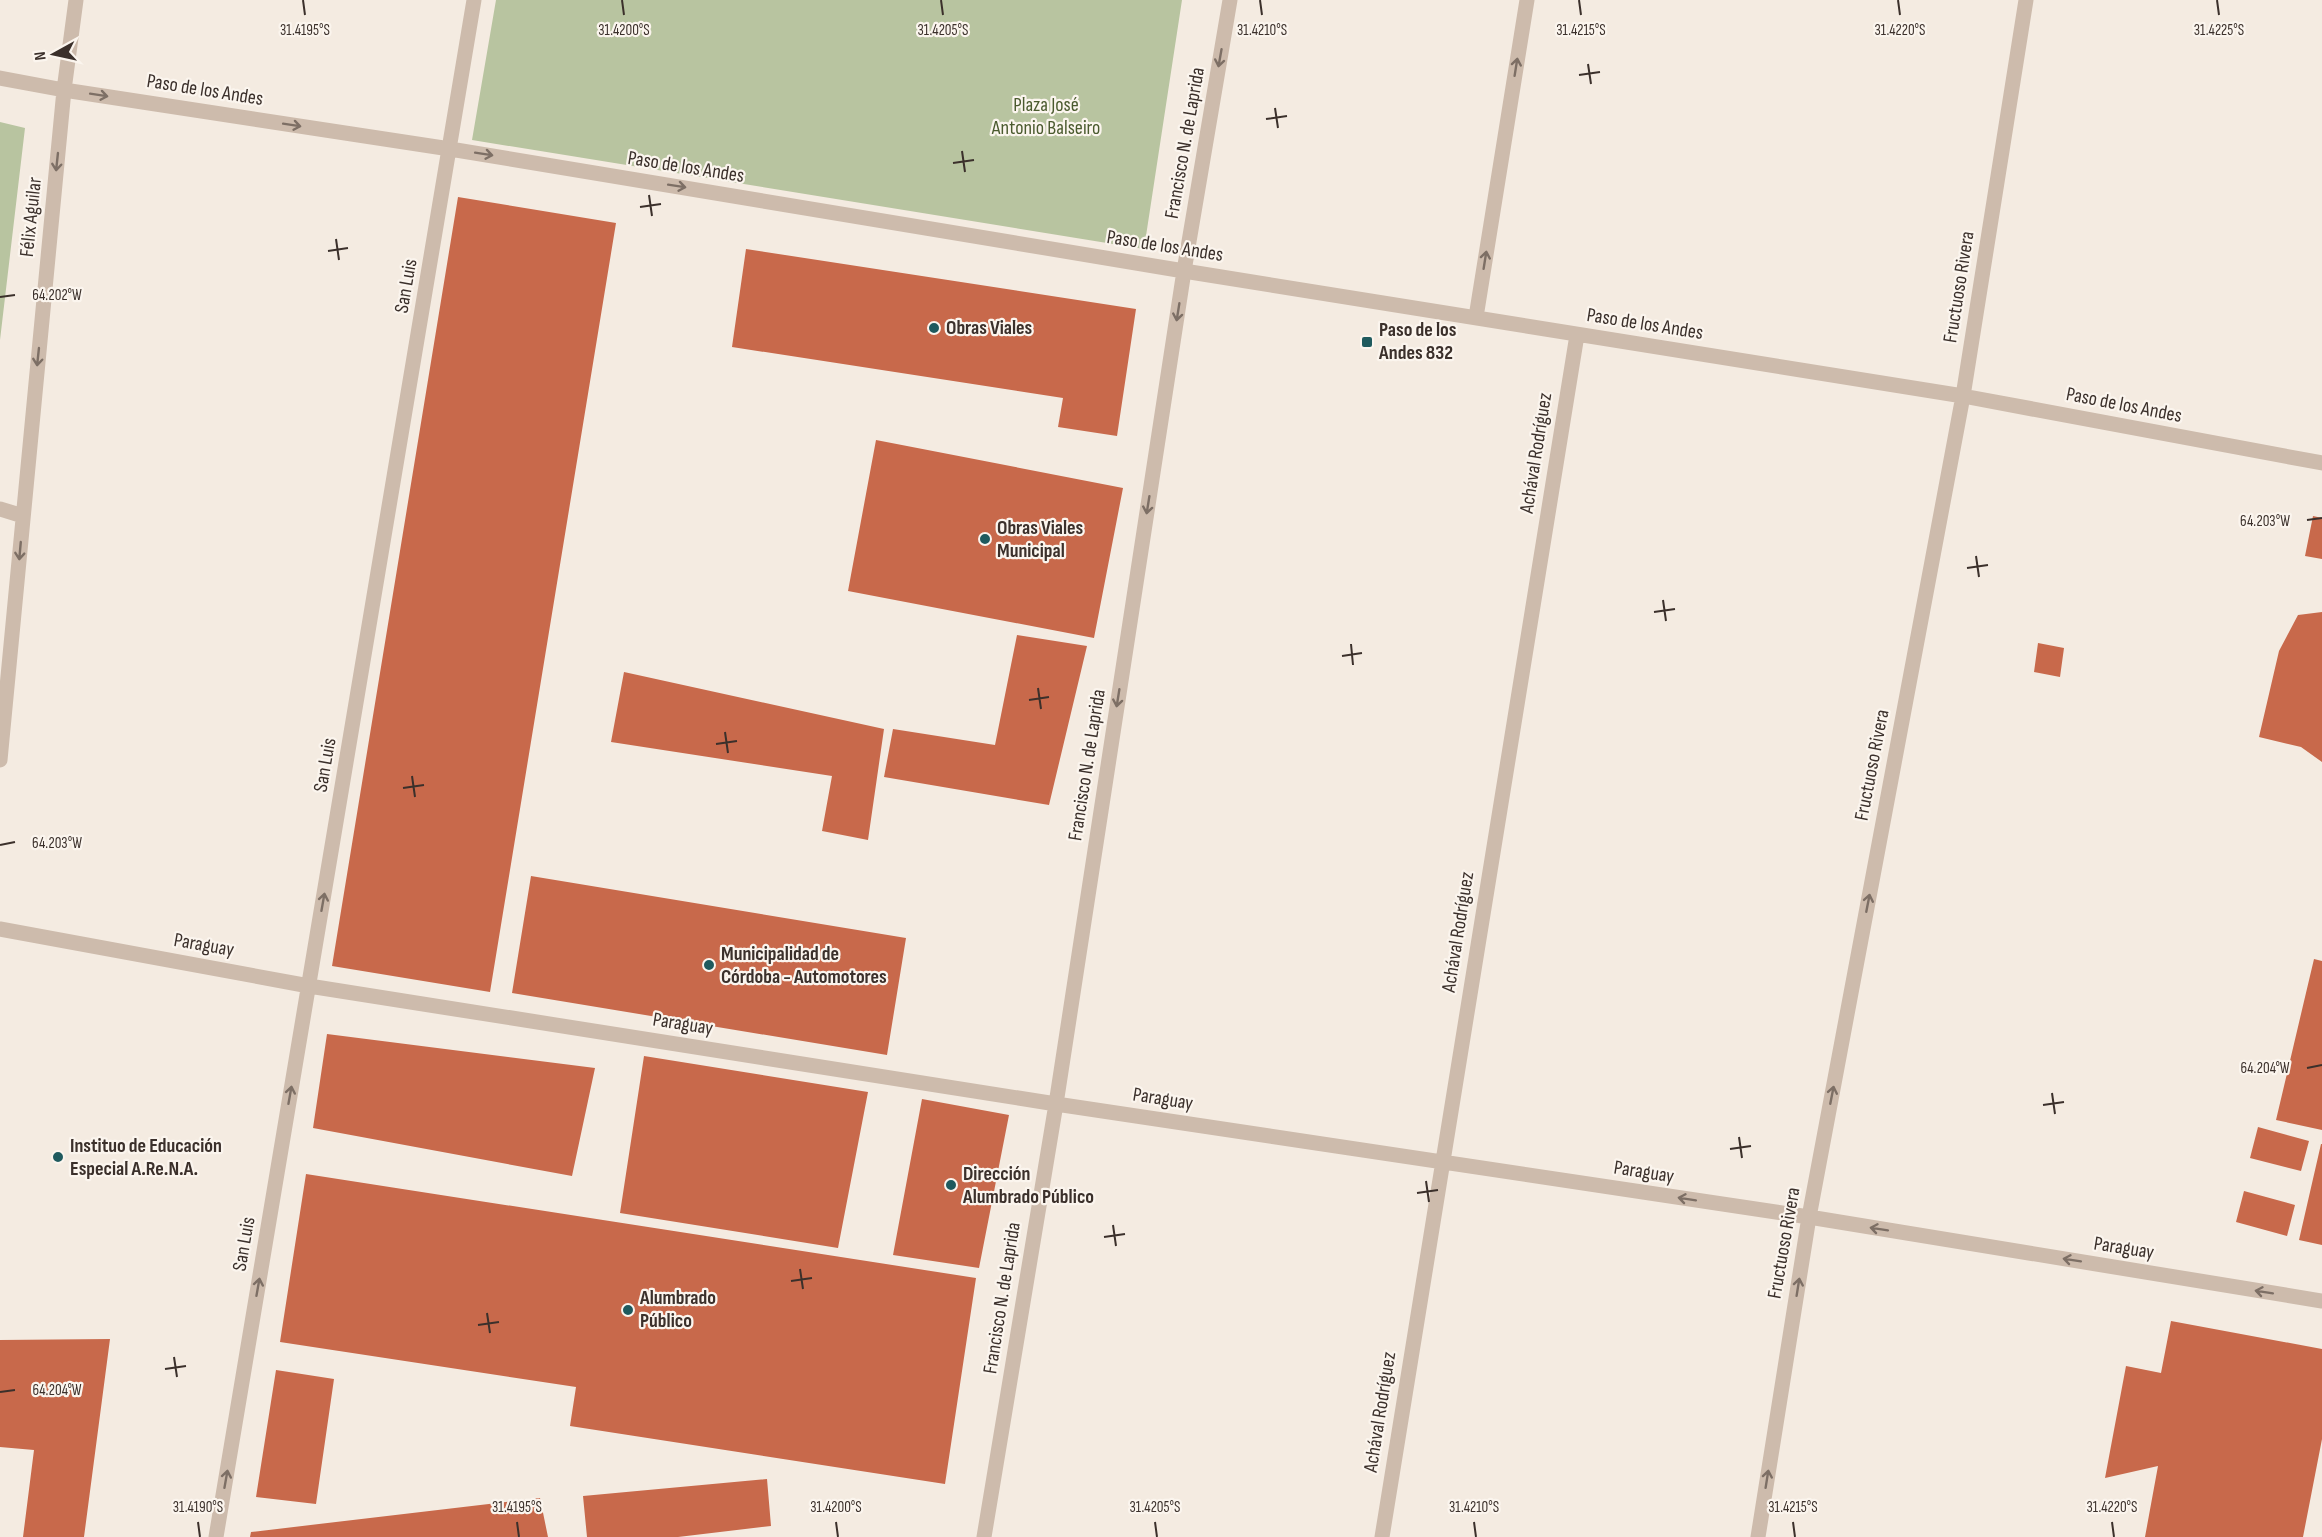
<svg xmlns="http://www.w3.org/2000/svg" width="2322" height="1537" font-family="'Sofia Sans Condensed',sans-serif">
	<rect width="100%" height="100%" fill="#f4ebe1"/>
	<path fill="#b8c4a0" d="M 496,0 L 1182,0 L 1144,249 L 472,140 Z
		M 0,122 L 25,128 L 0,340 Z"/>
	<path fill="#c8694b" d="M 458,197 L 616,223 L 490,992 L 332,966 Z
		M 746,249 L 1136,309 L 1117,436 L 1058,427 L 1063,398 L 732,347 Z
		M 876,440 L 1123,488 L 1094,638 L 848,591 Z
		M 2313,516 L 2322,518 L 2322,559 L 2305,556 Z
		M 2322,612 L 2322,762 L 2301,747 L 2259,737 L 2279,651 L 2298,615 Z
		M 1017,635 L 1087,646 L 1049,805 L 884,777 L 893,729 L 995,745 Z
		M 2038,643 L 2064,648 L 2060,677 L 2034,672 Z
		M 624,672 L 884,729 L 868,840 L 822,831 L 832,776 L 611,742 Z
		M 531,876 L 906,938 L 887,1055 L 512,993 Z
		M 2314,959 L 2322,961 L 2322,1130 L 2276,1120 Z
		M 327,1034 L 595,1068 L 572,1176 L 313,1128 Z
		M 644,1056 L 868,1092 L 838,1248 L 620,1213 Z
		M 922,1099 L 1009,1115 L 979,1268 L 893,1255 Z
		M 2258,1127 L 2309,1141 L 2301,1171 L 2250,1158 Z
		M 2321,1144 L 2322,1144 L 2322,1245 L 2299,1240 Z
		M 306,1174 L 976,1278 L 945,1484 L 570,1426 L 576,1387 L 280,1342 Z
		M 2244,1191 L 2295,1205 L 2287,1236 L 2236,1222 Z
		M 2171,1321 L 2322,1349 L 2322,1439 L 2303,1537 L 2145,1537 L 2158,1466 L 2105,1478 L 2126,1366 L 2161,1373 Z
		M 110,1339 L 84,1537 L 23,1537 L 34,1450 L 0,1447 L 0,1340 Z
		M 276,1370 L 334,1379 L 316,1504 L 256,1497 Z
		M 767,1479 L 771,1526 L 678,1537 L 587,1537 L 583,1496 Z
		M 540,1498 L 548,1537 L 250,1537 L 251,1532 Z"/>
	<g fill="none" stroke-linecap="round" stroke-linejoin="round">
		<path stroke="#cdbbac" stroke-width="15" d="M 0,78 L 64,90 L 450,149 L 1184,271 L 1963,396 L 2322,463
			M 1476,317 L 1527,0
			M 0,509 L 23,516
			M 0,760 L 64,90 L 76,0
			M 0,929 L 309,986 L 1056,1104 L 1809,1217 L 2322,1301
			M 216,1537 L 474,0
			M 984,1537 L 1056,1104 L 1184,271 L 1230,0
			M 1382,1537 L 1577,335
			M 1758,1537 L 1809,1217 L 1963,396 L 2026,0"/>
	</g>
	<defs><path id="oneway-shaft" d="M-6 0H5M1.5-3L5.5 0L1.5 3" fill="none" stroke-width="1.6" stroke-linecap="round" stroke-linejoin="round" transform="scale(1.5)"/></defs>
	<g stroke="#7d6f65">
		<use href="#oneway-shaft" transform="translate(1220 58) rotate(100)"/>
		<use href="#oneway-shaft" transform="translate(1516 67) rotate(-81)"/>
		<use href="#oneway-shaft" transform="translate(99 95) rotate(9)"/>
		<use href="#oneway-shaft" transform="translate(292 125) rotate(9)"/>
		<use href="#oneway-shaft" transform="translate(484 154) rotate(9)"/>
		<use href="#oneway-shaft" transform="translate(57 162) rotate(96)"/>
		<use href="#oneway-shaft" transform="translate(677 186) rotate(9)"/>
		<use href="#oneway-shaft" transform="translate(1485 260) rotate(-81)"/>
		<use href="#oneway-shaft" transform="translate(1178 312) rotate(99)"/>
		<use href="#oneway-shaft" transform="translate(38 357) rotate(96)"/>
		<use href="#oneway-shaft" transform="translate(1148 505) rotate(99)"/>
		<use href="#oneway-shaft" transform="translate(20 551) rotate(95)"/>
		<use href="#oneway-shaft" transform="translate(1118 698) rotate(99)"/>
		<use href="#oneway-shaft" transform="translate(323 902) rotate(-80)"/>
		<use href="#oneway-shaft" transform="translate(1868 903) rotate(-79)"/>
		<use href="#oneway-shaft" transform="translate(290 1095) rotate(-80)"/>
		<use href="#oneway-shaft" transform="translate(1832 1095) rotate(-79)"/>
		<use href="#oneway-shaft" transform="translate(1687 1199) rotate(-171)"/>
		<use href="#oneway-shaft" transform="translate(1879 1229) rotate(-171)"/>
		<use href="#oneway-shaft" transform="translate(2072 1260) rotate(-171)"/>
		<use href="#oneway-shaft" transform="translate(258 1287) rotate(-80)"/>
		<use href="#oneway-shaft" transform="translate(1798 1287) rotate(-81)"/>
		<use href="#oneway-shaft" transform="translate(2264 1292) rotate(-171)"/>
		<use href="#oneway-shaft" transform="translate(226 1479) rotate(-80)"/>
		<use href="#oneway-shaft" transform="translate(1767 1479) rotate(-81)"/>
	</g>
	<path fill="none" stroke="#3b302b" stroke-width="2" d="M 303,0 L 305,15M 622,0 L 624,15M 941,0 L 943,15M 1260,0 L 1262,15M 1579,0 L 1581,15M 1898,0 L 1900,15M 2217,0 L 2219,15M 1588,64 L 1591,84M 1579,75 L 1600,72M 1275,108 L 1278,128M 1266,119 L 1287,116M 962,151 L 965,172M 953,163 L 974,160M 649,195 L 652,216M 640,207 L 661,204M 336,239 L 339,260M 328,251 L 348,248M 0,297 L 15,295M 2307,520 L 2322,518M 1976,556 L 1979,577M 1967,568 L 1988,565M 1663,600 L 1666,621M 1654,612 L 1675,609M 1351,644 L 1353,665M 1342,656 L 1362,653M 1038,688 L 1041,709M 1029,700 L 1049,697M 725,732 L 728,753M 716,744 L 737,741M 412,776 L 415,797M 403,788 L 424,785M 0,845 L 15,842M 2307,1068 L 2322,1065M 2052,1093 L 2055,1114M 2043,1105 L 2064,1102M 1739,1137 L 1742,1158M 1730,1149 L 1751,1146M 1426,1181 L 1429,1202M 1417,1193 L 1438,1190M 1113,1225 L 1116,1246M 1104,1237 L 1125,1234M 800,1269 L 803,1289M 791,1281 L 812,1278M 487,1313 L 490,1333M 478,1325 L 499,1322M 174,1357 L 177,1377M 165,1369 L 186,1366M 0,1392 L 15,1390M 198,1522 L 200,1537M 517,1522 L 519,1537M 836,1522 L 838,1537M 1155,1522 L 1157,1537M 1474,1522 L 1476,1537M 1793,1522 L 1795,1537M 2112,1522 L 2114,1537"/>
	<g fill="#1f5a5e" stroke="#fbf5ee" stroke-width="2">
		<circle cx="934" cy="328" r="6"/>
		<rect x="1361" y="336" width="12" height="12" rx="3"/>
		<circle cx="985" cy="539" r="6"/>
		<circle cx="709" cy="965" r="6"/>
		<circle cx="58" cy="1157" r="6"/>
		<circle cx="951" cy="1185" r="6"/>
		<circle cx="628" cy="1310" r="6"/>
	</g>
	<g text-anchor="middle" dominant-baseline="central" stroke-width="4.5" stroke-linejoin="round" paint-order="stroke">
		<g font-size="20" fill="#3b302b" stroke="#fbf5ee">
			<text transform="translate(205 90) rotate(9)">Paso de los Andes</text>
			<text transform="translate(1185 143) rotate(-80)">Francisco N. de Laprida</text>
			<text transform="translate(686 167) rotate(9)">Paso de los Andes</text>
			<text transform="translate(31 217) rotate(-84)">Félix Aguilar</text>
			<text transform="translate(1165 246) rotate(9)">Paso de los Andes</text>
			<text transform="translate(406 286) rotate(-80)">San Luis</text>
			<text transform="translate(1959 287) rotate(-81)">Fructuoso Rivera</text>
			<text transform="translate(1645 324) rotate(9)">Paso de los Andes</text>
			<text transform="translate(2124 405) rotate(11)">Paso de los Andes</text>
			<text transform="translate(1536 453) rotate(-81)">Achával Rodríguez</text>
			<text transform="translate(325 765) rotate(-80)">San Luis</text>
			<text transform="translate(1087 765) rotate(-81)">Francisco N. de Laprida</text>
			<text transform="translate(1872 765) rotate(-79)">Fructuoso Rivera</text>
			<text transform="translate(1458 932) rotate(-81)">Achával Rodríguez</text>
			<text transform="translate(204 945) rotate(10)">Paraguay</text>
			<text transform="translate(683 1024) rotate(9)">Paraguay</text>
			<text transform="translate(1163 1099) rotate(9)">Paraguay</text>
			<text transform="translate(1644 1172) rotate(9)">Paraguay</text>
			<text transform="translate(1784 1243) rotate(-80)">Fructuoso Rivera</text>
			<text transform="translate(244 1244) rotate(-80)">San Luis</text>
			<text transform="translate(2124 1248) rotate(9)">Paraguay</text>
			<text transform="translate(1002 1298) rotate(-81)">Francisco N. de Laprida</text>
			<text transform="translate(1380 1412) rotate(-81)">Achával Rodríguez</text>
		</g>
		<g font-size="20" fill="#4a5a2e" stroke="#fbf5ee">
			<text x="1046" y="105">Plaza José<tspan x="1046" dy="23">Antonio Balseiro</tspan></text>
		</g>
		<g font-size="20" font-weight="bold" fill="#3b302b" stroke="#fbf5ee" text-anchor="start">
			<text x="946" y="328">Obras Viales</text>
			<text x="1379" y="330">Paso de los<tspan x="1379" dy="23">Andes 832</tspan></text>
			<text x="997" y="528">Obras Viales<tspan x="997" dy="23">Municipal</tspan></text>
			<text x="721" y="954">Municipalidad de<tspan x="721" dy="23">Córdoba - Automotores</tspan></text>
			<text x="70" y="1146">Instituo de Educación<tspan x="70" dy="23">Especial A.Re.N.A.</tspan></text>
			<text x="963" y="1174">Dirección<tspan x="963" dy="23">Alumbrado Público</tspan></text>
			<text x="640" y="1298">Alumbrado<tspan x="640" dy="23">Público</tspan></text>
		</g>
	</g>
	<g font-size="15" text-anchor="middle" fill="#3b302b" stroke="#fbf5ee" stroke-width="4.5" stroke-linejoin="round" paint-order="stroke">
		<text x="305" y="35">31.4195°S</text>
		<text x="624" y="35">31.4200°S</text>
		<text x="943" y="35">31.4205°S</text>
		<text x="1262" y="35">31.4210°S</text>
		<text x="1581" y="35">31.4215°S</text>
		<text x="1900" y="35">31.4220°S</text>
		<text x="2219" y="35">31.4225°S</text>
		<text x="57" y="300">64.202°W</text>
		<text x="2265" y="526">64.203°W</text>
		<text x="57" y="848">64.203°W</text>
		<text x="2265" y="1073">64.204°W</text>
		<text x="57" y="1395">64.204°W</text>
		<text x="198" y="1512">31.4190°S</text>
		<text x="517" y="1512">31.4195°S</text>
		<text x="836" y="1512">31.4200°S</text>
		<text x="1155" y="1512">31.4205°S</text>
		<text x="1474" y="1512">31.4210°S</text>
		<text x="1793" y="1512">31.4215°S</text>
		<text x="2112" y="1512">31.4220°S</text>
	</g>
	<g transform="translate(54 54) rotate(262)" stroke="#fbf5ee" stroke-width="4.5" paint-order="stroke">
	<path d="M0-4.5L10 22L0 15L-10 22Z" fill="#3b302b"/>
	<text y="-9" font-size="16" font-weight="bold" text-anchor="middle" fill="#3b302b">N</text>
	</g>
</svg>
